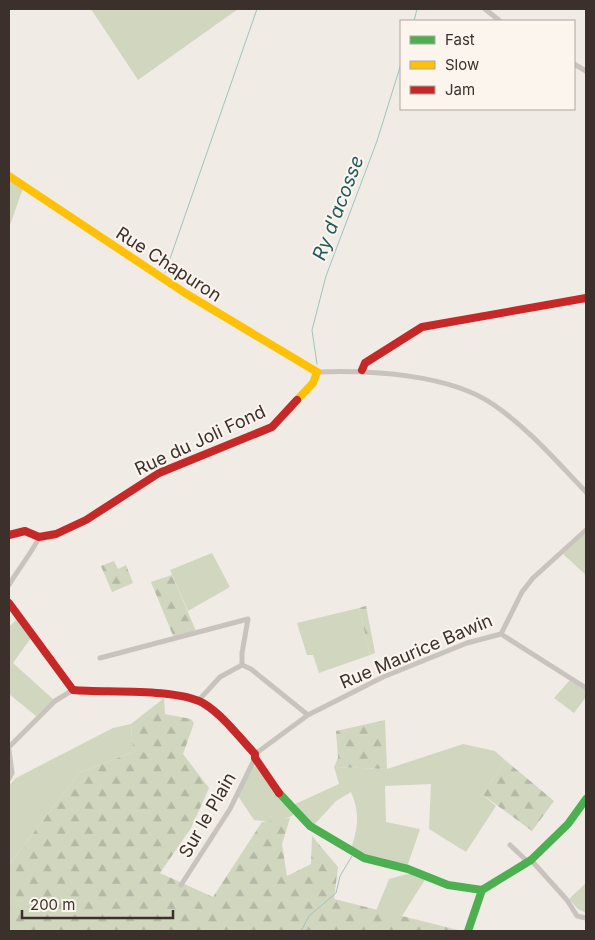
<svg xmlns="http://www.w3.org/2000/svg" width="595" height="940" font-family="Inter,sans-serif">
	<defs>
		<pattern id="forest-firs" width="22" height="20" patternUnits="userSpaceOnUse" patternTransform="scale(1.25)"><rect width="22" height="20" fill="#d1d6bf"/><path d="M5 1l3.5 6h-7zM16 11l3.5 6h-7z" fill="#b4b8a4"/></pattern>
	</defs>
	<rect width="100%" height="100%" fill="#f0ebe5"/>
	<path fill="#d1d6bf" d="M 91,9 L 238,9 L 138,80 Z
		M 9,180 L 23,188 L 9,228 Z
		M 585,534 L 586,535 L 586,575 L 563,554 Z
		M 212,553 L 230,587 L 188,611 L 170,570 Z
		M 359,608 L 370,655 L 319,673 L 313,655 L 307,655 L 297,623 Z
		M 17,619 L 31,638 L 13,663 L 54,700 L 36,716 L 9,694 L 9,627 Z
		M 570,680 L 586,691 L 586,697 L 574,713 L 554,698 Z
		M 131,724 L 133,752 L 79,773 L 9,865 L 9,785 L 16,778 L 113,728 Z
		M 463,744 L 495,751 L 505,760 L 483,795 L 496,806 L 466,852 L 429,829 L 431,784 L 385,786 L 386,822 L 420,829 L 407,867 L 373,858 L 351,849 C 358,828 360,812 351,792 L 336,801 L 313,826 L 293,805 L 339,784 L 334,767 L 387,769 Z
		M 256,766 L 280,801 L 294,814 C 286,822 266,822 254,820 L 238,796 L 251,767 Z
		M 411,873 L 426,878 L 402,916 L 376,911 L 389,879 Z
		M 586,883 L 586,913 L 578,909 L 569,899 Z"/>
	<path fill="url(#forest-firs)" d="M 114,561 L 118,569 L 126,565 L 133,583 L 112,592 L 101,566 Z
		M 172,575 L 196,631 L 174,638 L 151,582 Z
		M 366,606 L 375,653 L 370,655 L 359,608 Z
		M 164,698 L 165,714 L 191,719 L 194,723 L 183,754 L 209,788 L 191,828 L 160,873 L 213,897 L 262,822 L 290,818 L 282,844 L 287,876 L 311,864 L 312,836 L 338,867 L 334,899 L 462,931 L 9,931 L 9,865 L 79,773 L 133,752 L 131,724 Z
		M 385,720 L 387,769 L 334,767 L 338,758 L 336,731 Z
		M 505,760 L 554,801 L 532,831 L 483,795 Z"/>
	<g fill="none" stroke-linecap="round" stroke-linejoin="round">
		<path stroke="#a1c2c1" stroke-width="1" d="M 414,21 L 417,9
			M 165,273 L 257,9
			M 317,364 L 312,330 L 326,276 L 377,141 L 401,64
			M 301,931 L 309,916 L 336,893 L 340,876 L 352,856"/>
		<path stroke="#c9c3be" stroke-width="5" d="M 485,9 L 500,21
			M 574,64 L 586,71
			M 317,372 C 370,370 450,374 494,405 C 529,429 557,462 586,492
			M 9,585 C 15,574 37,545 39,537
			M 501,634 L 586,688
			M 100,658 L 248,619 L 242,653 L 242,665
			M 242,665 L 251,669 L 308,715
			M 198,701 L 220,677 L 242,665
			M 9,747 L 55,701 L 73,690
			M 9,750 L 12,773 L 9,779
			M 255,754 L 308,715 L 383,677 L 467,643 L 501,634 L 522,592 L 533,578 L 586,530
			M 510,845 L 528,862
			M 531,860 L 567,900 L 577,916 L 586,918
			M 181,885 L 230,809 L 255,758"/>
		<path stroke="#4caf50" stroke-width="8" d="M 279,793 L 310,826 L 364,858 L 408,869 L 448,885 L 482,890
			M 468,931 L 482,890 L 531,860 L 568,824 L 586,799"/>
		<path stroke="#ffc107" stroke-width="8" d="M 9,176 L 185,293 L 317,372 L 313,383 L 297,400"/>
		<path stroke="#c62828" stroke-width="8" d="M 362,370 L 365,363 L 422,327 L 586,298
			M 9,535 L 25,531 L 39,537 L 56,534 L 86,520 L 159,473 L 272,427 L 297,400
			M 9,603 L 73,690 C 107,693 174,688 203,703 C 223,715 239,737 255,754 L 255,758 L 279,793"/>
	</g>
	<g text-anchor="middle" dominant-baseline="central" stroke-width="4" stroke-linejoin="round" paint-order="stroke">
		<g font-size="18" fill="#3b302b" stroke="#fbf5ee">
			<text transform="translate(169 264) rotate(33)">Rue Chapuron</text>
			<text transform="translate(200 440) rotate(-25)">Rue du Joli Fond</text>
			<text transform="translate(416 651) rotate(-23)">Rue Maurice Bawin</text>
			<text transform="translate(207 815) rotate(-60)">Sur le Plain</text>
		</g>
		<g font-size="19" font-style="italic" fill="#1f5a5e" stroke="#fbf5ee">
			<text transform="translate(338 208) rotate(-69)">Ry d'acosse</text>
		</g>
	</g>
	<rect width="595" height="940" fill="none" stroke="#3b302b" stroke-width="20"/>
	<rect x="400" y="20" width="175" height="90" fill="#fbf5ee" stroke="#aea6a0"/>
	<rect x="410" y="36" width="25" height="8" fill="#4caf50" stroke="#aea6a0"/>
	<text x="445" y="45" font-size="15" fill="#3b302b">Fast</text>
	<rect x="410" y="61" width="25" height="8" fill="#ffc107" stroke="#aea6a0"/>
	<text x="445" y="70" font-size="15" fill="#3b302b">Slow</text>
	<rect x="410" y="86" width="25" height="8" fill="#c62828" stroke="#aea6a0"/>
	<text x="445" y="95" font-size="15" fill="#3b302b">Jam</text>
	<path d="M22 910v8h151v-8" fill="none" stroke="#3b302b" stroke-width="2.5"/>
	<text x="30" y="910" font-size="15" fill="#3b302b" stroke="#fbf5ee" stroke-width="4" paint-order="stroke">200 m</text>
</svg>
